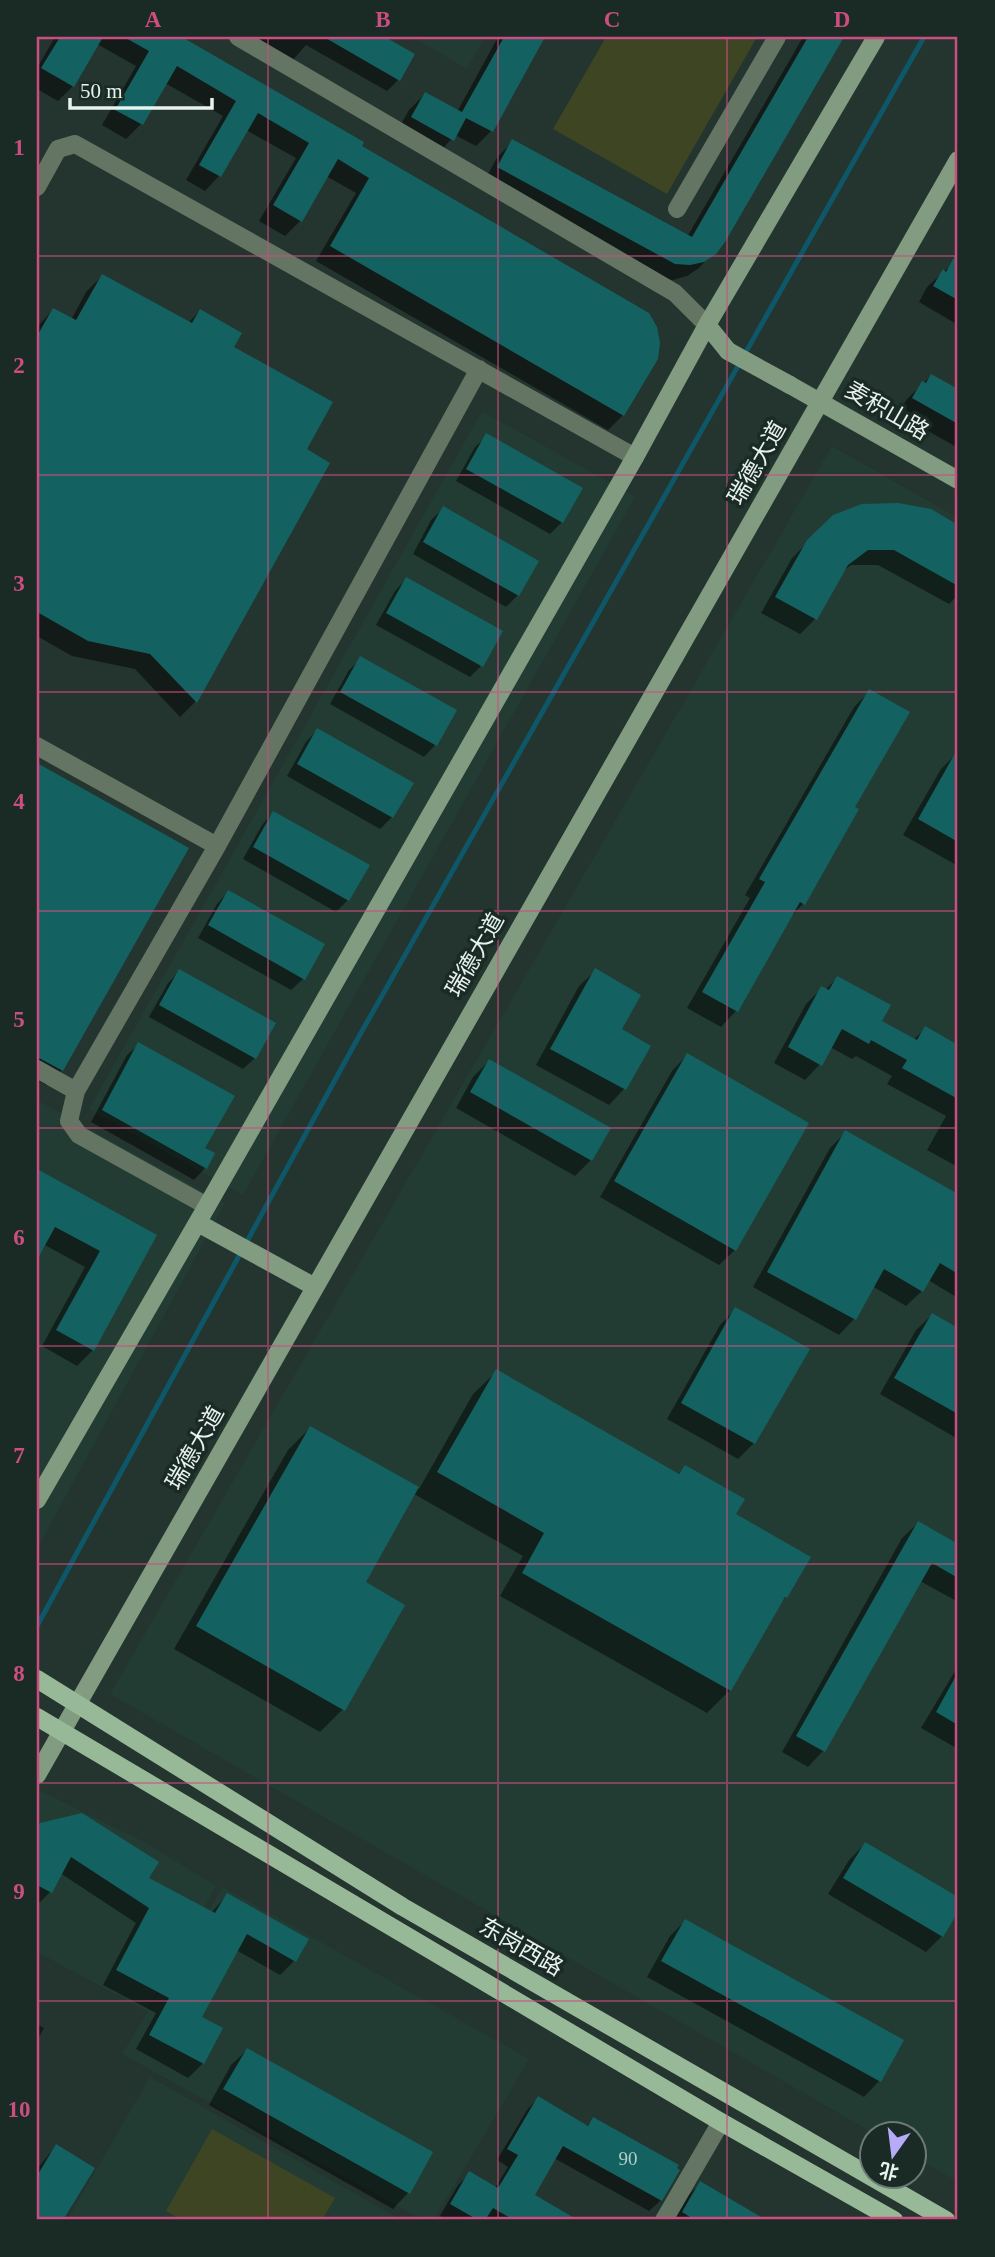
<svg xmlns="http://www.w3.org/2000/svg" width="995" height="2257" font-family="'Times New Roman','Noto Sans SC',serif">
	<rect width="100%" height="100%" fill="#24342e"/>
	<path fill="#233c33" d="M 413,37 L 485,37 L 467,69 Z
		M 482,411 L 635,497 L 243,1195 L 89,1109 Z
		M 832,446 L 958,518 L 958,2182 L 915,2157 L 914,2134 L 875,2134 L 110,1694 Z
		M 37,1100 L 225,1203 L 37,1549 Z
		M 37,1789 L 146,1843 L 216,1886 L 147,2011 L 37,1952 Z
		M 223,1887 L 529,2059 L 434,2220 L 423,2220 L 122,2054 Z
		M 150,2077 L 402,2220 L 67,2220 Z"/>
	<path fill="#3d4523" d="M 606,37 L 757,37 L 667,194 L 553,129 Z
		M 212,2129 L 335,2198 L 322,2220 L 182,2220 L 166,2211 Z"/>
	<path fill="#0007" d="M 55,37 L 178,37 L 362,143 L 359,147 L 623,415 L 608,430 L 316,261 L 356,193 L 326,176 L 300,221 L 285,236 L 259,221 L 296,158 L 246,130 L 219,176 L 205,191 L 186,180 L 223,116 L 165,83 L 141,124 L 126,139 L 102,125 L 136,66 L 97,44 L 73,86 L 58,101 L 37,89 L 37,68 Z
		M 262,37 L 382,37 L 413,55 L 398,80 L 387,91 L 306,45 L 292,61 L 259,42 Z
		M 498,37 L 543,37 L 491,131 L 476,146 L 455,135 L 437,155 L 396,133 L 409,110 L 425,94 L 457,112 Z
		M 803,37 L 840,37 L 724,241 L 699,268 L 687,276 L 673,280 L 660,279 L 483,183 L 498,156 L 513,142 L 687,237 Z
		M 952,264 L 958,267 L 958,325 L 919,302 L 927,287 Z
		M 102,276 L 188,323 L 200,311 L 232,348 L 304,450 L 328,463 L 195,702 L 180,717 L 135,669 L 72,656 L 37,636 L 37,327 L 53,310 L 71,320 L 86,292 Z
		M 931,376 L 958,391 L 958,448 L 898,414 L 907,399 Z
		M 487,436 L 562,522 L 550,534 L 456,481 L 475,447 Z
		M 443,509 L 518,595 L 506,607 L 413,554 L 431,520 Z
		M 931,510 L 958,526 L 958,595 L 949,604 L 878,565 L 851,565 L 843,571 L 815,619 L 800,634 L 761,613 L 792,558 L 834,516 Z
		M 406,579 L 481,666 L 470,677 L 376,625 L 395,591 Z
		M 361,659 L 435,745 L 424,757 L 330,704 L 349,670 Z
		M 870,691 L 853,808 L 803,904 L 790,917 L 736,1011 L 721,1027 L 687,1008 L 750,898 L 745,895 L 854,707 Z
		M 317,730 L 392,817 L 380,829 L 287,776 L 306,742 Z
		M 957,753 L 958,754 L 958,866 L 903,835 L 941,769 Z
		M 37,765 L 186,849 L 62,1070 L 46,1085 L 37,1080 Z
		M 273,813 L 348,900 L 336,912 L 243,859 L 262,825 Z
		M 228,892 L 303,979 L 291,990 L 198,938 L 217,904 Z
		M 180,971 L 255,1058 L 243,1069 L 149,1017 L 168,983 Z
		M 595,971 L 620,1030 L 649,1046 L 624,1089 L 609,1105 L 536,1065 L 579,986 Z
		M 837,978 L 880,1022 L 913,1040 L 925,1029 L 958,1047 L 958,1167 L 927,1150 L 946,1116 L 887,1084 L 892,1076 L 856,1056 L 852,1059 L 830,1047 L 820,1064 L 805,1080 L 774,1063 L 806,1004 L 822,988 L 825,990 Z
		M 139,1044 L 203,1148 L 213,1154 L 205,1168 L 194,1180 L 91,1122 L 127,1055 Z
		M 687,1055 L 735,1250 L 719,1265 L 600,1197 L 672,1071 Z
		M 489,1061 L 591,1160 L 575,1176 L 456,1108 L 473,1077 Z
		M 846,1132 L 958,1196 L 958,1298 L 928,1280 L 922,1291 L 906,1306 L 872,1286 L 854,1319 L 839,1335 L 753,1287 L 830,1148 Z
		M 38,1172 L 155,1236 L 93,1350 L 77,1366 L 42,1346 L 85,1267 L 43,1244 L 37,1256 Z
		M 736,1309 L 754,1443 L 738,1459 L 667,1419 L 720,1325 Z
		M 932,1315 L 958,1330 L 958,1439 L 880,1394 L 916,1330 Z
		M 496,1372 L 677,1475 L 685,1467 L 734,1514 L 786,1597 L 778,1605 L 730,1690 L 707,1713 L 500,1596 L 523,1556 L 414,1494 L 363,1583 L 343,1709 L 320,1732 L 174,1649 L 288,1450 L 310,1428 L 419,1489 L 473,1394 Z
		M 918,1523 L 958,1546 L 958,1602 L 920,1581 L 823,1751 L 808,1767 L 782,1752 L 902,1538 Z
		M 958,1666 L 958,1749 L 921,1728 Z
		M 41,1825 L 211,1913 L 227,1895 L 294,1961 L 280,1975 L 236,1950 L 200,2018 L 221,2029 L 203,2063 L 188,2078 L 136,2049 L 156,2013 L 103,1985 L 136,1923 L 60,1873 L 50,1892 L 37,1905 L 37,1829 Z
		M 865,1844 L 958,1899 L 958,1908 L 942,1936 L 926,1952 L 828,1894 L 849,1860 Z
		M 685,1921 L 902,2041 L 879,2081 L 864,2097 L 647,1977 L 670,1936 Z
		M 37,2024 L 44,2028 L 37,2041 Z
		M 247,2050 L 431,2153 L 408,2193 L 393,2209 L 209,2105 L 231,2065 Z
		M 538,2098 L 586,2127 L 593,2119 L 661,2200 L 649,2211 L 554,2158 L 532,2196 L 574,2220 L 448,2220 L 440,2216 L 458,2185 L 470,2174 L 495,2188 L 508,2167 L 497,2160 L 527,2110 Z
		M 56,2146 L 93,2169 L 61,2220 L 37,2220 L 37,2169 Z
		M 700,2184 L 763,2220 L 669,2220 L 677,2206 Z"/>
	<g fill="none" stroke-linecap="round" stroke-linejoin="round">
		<path stroke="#0d5768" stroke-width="5" d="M 37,1626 L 353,1047 L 924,37"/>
	</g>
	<path fill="#136261" d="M 60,37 L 103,37 L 74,87 L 41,68 Z
		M 124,37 L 182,37 L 364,142 L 362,146 L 649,313 L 657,327 L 660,343 L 658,359 L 624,416 L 330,246 L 369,178 L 338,159 L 302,222 L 273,205 L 309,143 L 258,113 L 221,177 L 199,165 L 236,101 L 177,66 L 143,125 L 115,110 L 149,51 Z
		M 324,37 L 385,37 L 415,54 L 400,81 Z
		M 504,37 L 545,37 L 493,132 L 466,118 L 454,141 L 411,117 L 425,92 L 462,112 Z
		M 808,37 L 844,37 L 725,242 L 716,254 L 704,262 L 690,265 L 675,264 L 497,167 L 512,139 L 692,237 Z
		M 958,250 L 958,300 L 933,286 L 943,269 L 946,272 Z
		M 102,274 L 192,323 L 200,309 L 242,333 L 234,347 L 333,402 L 307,449 L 330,463 L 197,703 L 150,654 L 88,641 L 37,612 L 37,336 L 53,308 L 76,320 Z
		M 931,374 L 958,389 L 958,424 L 912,398 L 922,381 L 926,383 Z
		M 486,433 L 583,488 L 563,523 L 466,469 Z
		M 898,503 L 931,509 L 958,525 L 958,586 L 894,550 L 868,550 L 848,565 L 817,620 L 775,597 L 807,540 L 833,515 L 862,504 Z
		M 443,506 L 539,561 L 519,596 L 423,542 Z
		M 406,577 L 503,631 L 483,667 L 386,613 Z
		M 360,656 L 457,710 L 437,746 L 340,692 Z
		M 869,689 L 910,712 L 855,807 L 859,809 L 805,905 L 800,902 L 738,1012 L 702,992 L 765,882 L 759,879 Z
		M 317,728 L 414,783 L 393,818 L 297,764 Z
		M 958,748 L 958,842 L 918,819 Z
		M 37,763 L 189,848 L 63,1071 L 37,1057 Z
		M 273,811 L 370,865 L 349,901 L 253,847 Z
		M 228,890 L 325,944 L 305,980 L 208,925 Z
		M 595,968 L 641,995 L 622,1029 L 651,1046 L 626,1090 L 550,1049 Z
		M 179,969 L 276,1023 L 256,1059 L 159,1005 Z
		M 837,976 L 891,1005 L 882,1021 L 917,1040 L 925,1026 L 958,1045 L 958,1099 L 902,1068 L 907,1060 L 871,1040 L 869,1044 L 842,1029 L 822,1066 L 788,1047 L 821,986 L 829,990 Z
		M 138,1042 L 235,1096 L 205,1148 L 215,1153 L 207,1169 L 102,1110 Z
		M 687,1053 L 809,1123 L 736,1251 L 614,1181 Z
		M 489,1059 L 611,1128 L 592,1161 L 470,1092 Z
		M 845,1130 L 958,1194 L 958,1274 L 940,1263 L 923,1292 L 884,1269 L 856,1320 L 767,1272 Z
		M 37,1169 L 157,1235 L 94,1351 L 56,1330 L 100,1251 L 55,1227 L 37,1260 Z
		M 735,1307 L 810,1349 L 755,1444 L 681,1403 Z
		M 932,1313 L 958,1328 L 958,1414 L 894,1378 Z
		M 496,1369 L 679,1474 L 685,1465 L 745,1499 L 736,1514 L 811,1557 L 787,1598 L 785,1597 L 731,1691 L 522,1573 L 544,1533 L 437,1472 Z
		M 310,1426 L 419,1487 L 366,1582 L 405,1605 L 345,1711 L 196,1626 Z
		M 918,1521 L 958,1544 L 958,1578 L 932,1563 L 825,1752 L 796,1736 Z
		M 958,1672 L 958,1725 L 936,1712 Z
		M 82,1813 L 159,1862 L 149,1878 L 215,1913 L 227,1893 L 309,1939 L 296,1962 L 247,1934 L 202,2017 L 223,2028 L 204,2064 L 149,2035 L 169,1998 L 116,1970 L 149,1908 L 71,1857 L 52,1893 L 37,1885 L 37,1829 L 40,1823 Z
		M 865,1842 L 958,1897 L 958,1912 L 943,1937 L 843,1878 Z
		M 685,1919 L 904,2040 L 881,2082 L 661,1961 Z
		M 247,2048 L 433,2152 L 410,2194 L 223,2089 Z
		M 538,2096 L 588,2126 L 593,2117 L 679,2165 L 677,2168 L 680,2170 L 662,2201 L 563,2146 L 535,2195 L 578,2220 L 514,2220 L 493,2208 L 485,2220 L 478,2220 L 450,2204 L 469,2171 L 498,2188 L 518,2155 L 507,2149 Z
		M 56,2144 L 95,2168 L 63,2220 L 37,2220 L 37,2176 Z
		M 700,2181 L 766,2220 L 695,2220 L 682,2212 Z"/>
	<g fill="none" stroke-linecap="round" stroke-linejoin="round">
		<path stroke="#647564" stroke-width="18" d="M 238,37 L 675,293 L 707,325
			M 37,187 L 58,149 L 75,144 L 635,457
			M 677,209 L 777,37
			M 37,746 L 217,846 L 479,369
			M 37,1069 L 76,1091
			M 207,1206 L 79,1135 L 69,1121 L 76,1091 L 217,846
			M 664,2220 L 721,2122"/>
		<path stroke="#819c81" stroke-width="18" d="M 707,325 L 728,351
			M 790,385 L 958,480
			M 198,1223 L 315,1287
			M 37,1500 L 207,1206 L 635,457 L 707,325 L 876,37
			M 37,1775 L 958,160"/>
		<path stroke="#98b997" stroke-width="18" d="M 37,1679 L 403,1907 L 946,2220
			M 37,1717 L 721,2122 L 894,2220"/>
		<path stroke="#819c81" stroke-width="18" d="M 728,351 L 790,385"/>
	</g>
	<path fill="none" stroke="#cc4e80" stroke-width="2" stroke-opacity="0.55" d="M 268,37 L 268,2220M 498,37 L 498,2220M 727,37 L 727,2220M 37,256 L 958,256M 37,475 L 958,475M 37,692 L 958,692M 37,911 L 958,911M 37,1128 L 958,1128M 37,1346 L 958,1346M 37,1564 L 958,1564M 37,1783 L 958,1783M 37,2001 L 958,2001"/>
	<g text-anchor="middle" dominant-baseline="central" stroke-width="7" stroke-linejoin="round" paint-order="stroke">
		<g font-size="19" fill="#b3cecb">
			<text x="628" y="2158">90</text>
		</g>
		<g font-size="23" fill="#e8f2ee" stroke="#1a2a24">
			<text transform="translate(887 411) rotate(30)">麦积山路</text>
			<text transform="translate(757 463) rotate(-60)">瑞德大道</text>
			<text transform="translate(475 955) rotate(-60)">瑞德大道</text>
			<text transform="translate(195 1448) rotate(-60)">瑞德大道</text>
			<text transform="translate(521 1947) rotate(30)">东岗西路</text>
		</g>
	</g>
	<rect width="995" height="2257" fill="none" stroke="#1a2a24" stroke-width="77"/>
	<g transform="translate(893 2155) rotate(194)"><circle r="33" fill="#1a2a24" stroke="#6c7a75" stroke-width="2"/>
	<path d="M0-5L12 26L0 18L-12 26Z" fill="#b7abf8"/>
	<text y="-10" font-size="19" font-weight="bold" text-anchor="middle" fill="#e8f2ee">北</text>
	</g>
	<path d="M70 98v10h142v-10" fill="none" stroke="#e8f2ee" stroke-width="3.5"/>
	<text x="80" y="98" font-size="21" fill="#e8f2ee" stroke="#1a2a24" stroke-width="5" paint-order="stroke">50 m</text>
	<rect x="38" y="38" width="918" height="2180" fill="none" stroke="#cc4e80" stroke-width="2.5"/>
	<g font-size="23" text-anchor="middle" font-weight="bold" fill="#cc4e80">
		<text x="153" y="27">A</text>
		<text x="383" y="27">B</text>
		<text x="612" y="27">C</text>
		<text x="842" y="27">D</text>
		<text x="19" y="155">1</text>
		<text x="19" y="373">2</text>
		<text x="19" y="591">3</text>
		<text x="19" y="809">4</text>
		<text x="19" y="1027">5</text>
		<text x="19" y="1245">6</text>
		<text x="19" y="1463">7</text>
		<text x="19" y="1681">8</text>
		<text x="19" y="1899">9</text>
		<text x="19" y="2117">10</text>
	</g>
</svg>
